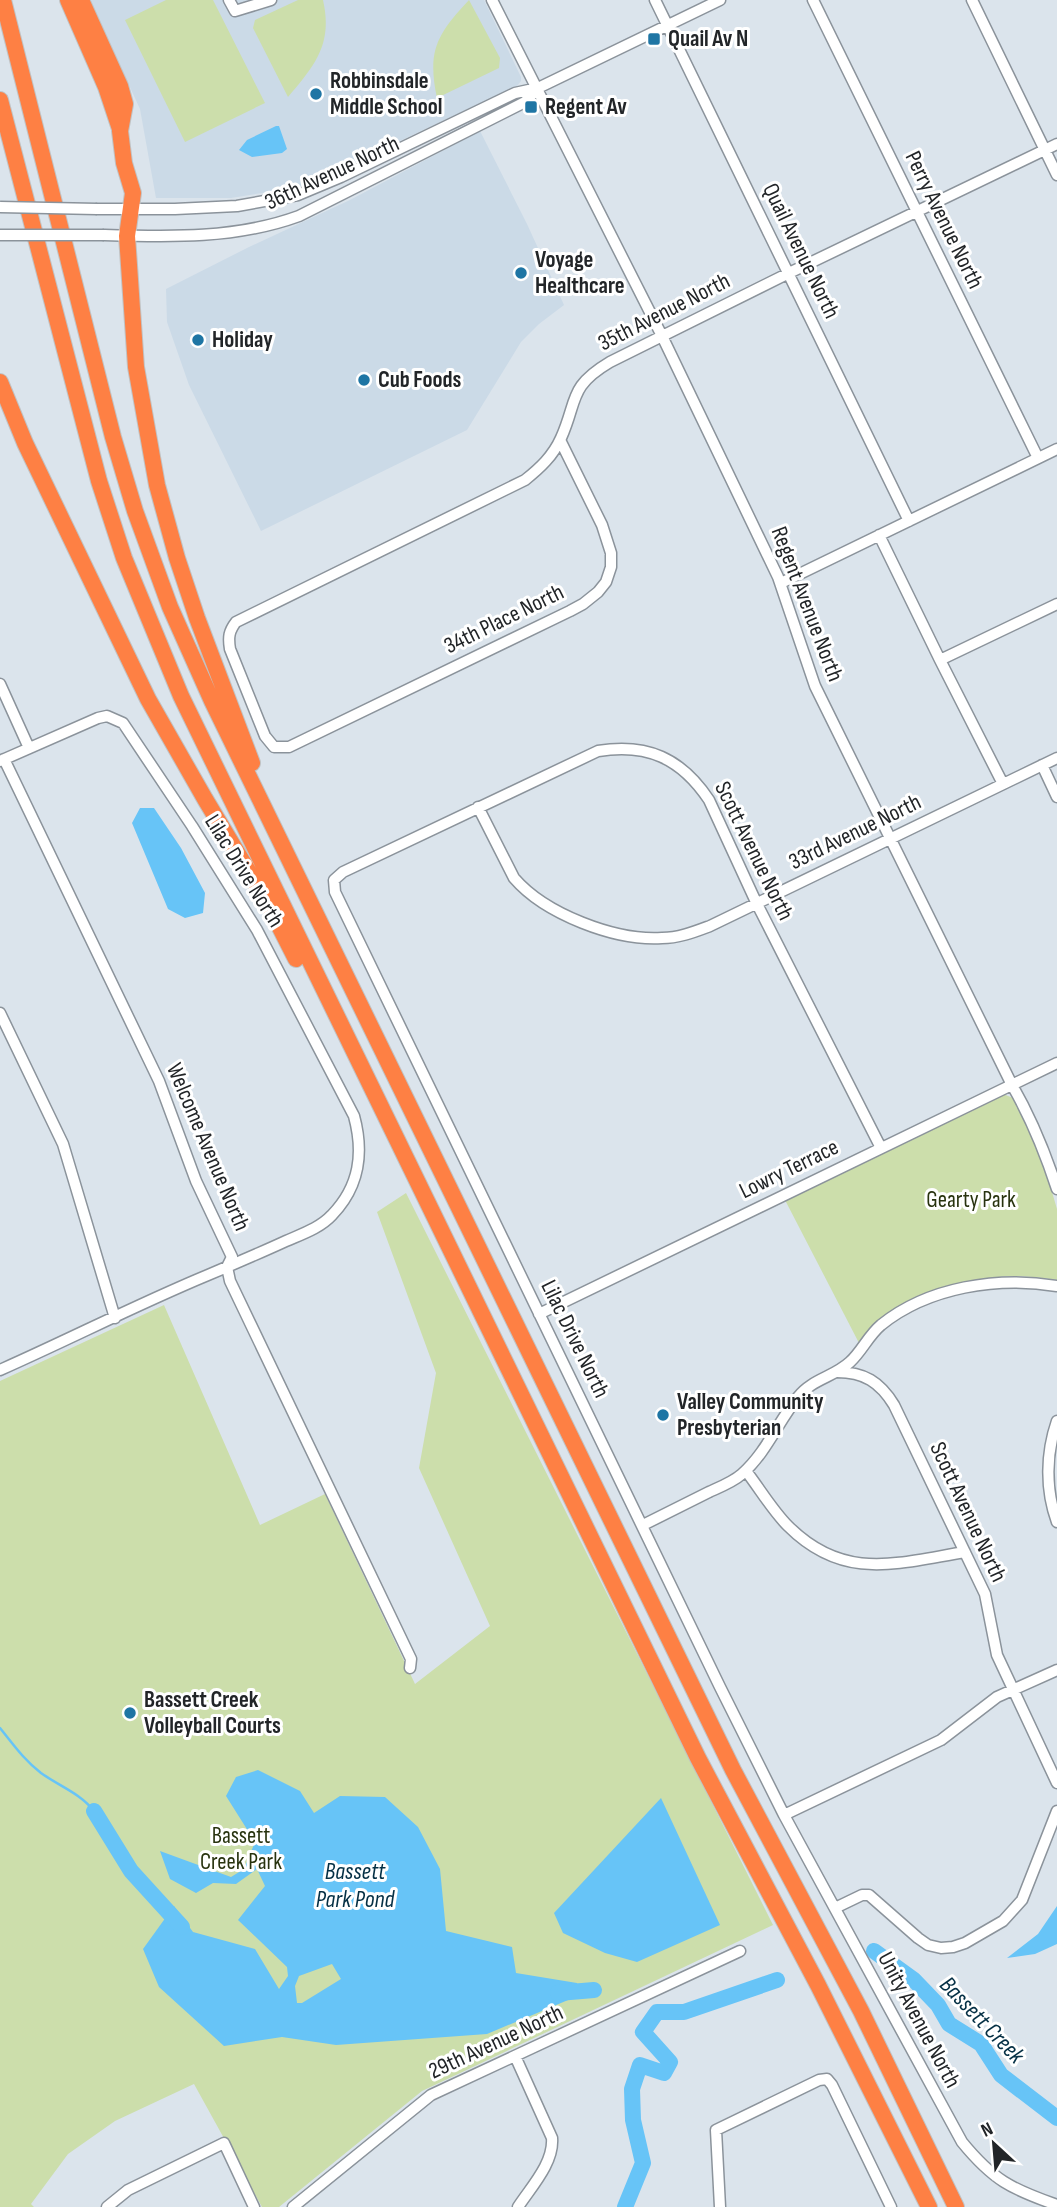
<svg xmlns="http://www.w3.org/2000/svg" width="1057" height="2207" font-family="'Sofia Sans Condensed',sans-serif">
	<rect width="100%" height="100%" fill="#dbe4ec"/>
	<path fill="#cbdae7" d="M 90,0 L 484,0 L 521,77 L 521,81 L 517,86 L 304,186 L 231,198 L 156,198 L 140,109 Z
		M 480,131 L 527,224 L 564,305 L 539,324 L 521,342 L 467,430 L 261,531 L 189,385 L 167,322 L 166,289 L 249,247 L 350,200 Z"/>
	<path fill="#ccdeab" d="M 166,0 L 213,0 L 265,103 L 185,142 L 125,20 Z
		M 298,0 L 323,0 C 333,44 315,65 288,97 L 253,28 L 255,20 Z
		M 469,0 L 500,58 L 499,68 L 437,98 C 427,51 437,34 469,0 Z
		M 1003,1094 L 1013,1098 L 1027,1122 L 1044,1165 L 1057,1209 L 1057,1280 C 1043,1278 1028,1276 1014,1276 C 994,1276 974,1282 955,1288 C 915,1299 885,1307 859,1343 L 785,1200 Z
		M 406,1193 L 773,1925 L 422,2091 L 279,2207 L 262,2207 L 194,2084 L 115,2121 L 68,2154 L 31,2204 L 34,2207 L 0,2207 L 0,1381 L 164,1305 L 260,1525 L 325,1494 L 415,1684 L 490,1626 L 419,1468 L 436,1373 L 377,1212 Z"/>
	<path fill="#67c4f7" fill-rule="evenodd" d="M 276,126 L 279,126 L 287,149 L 282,153 L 252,157 L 239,150 L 247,140 Z
		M 140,808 L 154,808 L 181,848 L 205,893 L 203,913 L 185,918 L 168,909 L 132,823 Z
		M 258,1770 L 300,1791 L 314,1813 L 340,1796 L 385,1797 L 418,1827 L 440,1869 L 446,1931 L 512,1947 L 516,1973 L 577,1983 L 580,1995 L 487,2034 L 336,2045 L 282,2037 L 224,2046 L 159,1987 L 143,1949 L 174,1906 L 193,1932 L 255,1949 L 279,1989 L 288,1976 L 287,1967 L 238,1920 L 265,1886 L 257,1869 L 236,1884 L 213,1883 L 196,1893 L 170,1879 L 160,1851 L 231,1877 L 244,1869 L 255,1842 L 226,1796 L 236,1777 ZM 332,1964 L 341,1979 L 302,2003 L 297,2003 L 295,1986 L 299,1976 Z
		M 661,1798 L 720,1925 L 637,1962 L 605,1953 L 563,1933 L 554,1913 Z
		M 1057,1906 L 1057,1944 L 1035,1954 L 1007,1958 L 1038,1934 Z"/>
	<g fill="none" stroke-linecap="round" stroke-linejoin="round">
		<path stroke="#67c4f7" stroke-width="2.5" d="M 0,1728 C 13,1744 24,1760 41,1773 C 59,1786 80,1793 94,1811"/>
		<path stroke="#67c4f7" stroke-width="16" d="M 94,1811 L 131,1871 L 182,1927
			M 874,1951 L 914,1980 L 938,2005 L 949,2024 L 981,2044 L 1001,2075 L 1057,2118
			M 558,1993 L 594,1990
			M 625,2207 L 643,2163 L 633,2120 L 632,2089 L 640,2065 L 664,2073 L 670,2062 L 643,2032 L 657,2012 L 684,2012 L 777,1980"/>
		<g stroke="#8b939b" stroke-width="13">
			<path id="minor" d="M 229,0 L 235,11 L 271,0
				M 492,0 L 662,336 L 778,577 L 815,686 L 1012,1085 C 1031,1118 1045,1152 1057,1189
				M 655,0 L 909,521
				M 813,0 L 1038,458
				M 972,0 L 1057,175
				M 97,209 L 175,209 L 237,206 L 298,195 L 341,177 L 515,93 L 538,88 L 720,0
				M 104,235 C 171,237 236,239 299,216 L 525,102 L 538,88
				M 560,440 L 602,525 L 611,553 L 611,567 L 606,582 L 598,592 L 583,604 L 570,611 L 289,747 L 274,747 L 265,736 L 230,649 C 228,637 229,631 236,622 L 525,480 C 540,468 553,456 561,438 C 578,400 568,387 610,362 L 789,273 L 1057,144
				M 879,535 L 940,660 L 1003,784
				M 781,583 L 1057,449
				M 940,660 L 1057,604
				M 0,684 L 29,748
				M 4,759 L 159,1081 L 196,1181 L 232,1257 L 227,1267 L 230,1281 L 411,1659 L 410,1668
				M 0,761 L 98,718 L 107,716 L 123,723 L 192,826 L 257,930 L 354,1116 C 364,1153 360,1186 332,1215 C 320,1228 302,1234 286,1241 C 260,1253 234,1264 208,1275 C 138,1304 70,1339 0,1370
				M 1042,765 L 1057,797
				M 478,807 L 514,878 C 545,914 615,941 662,938 C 679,938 694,932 710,926 L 1057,758
				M 0,1013 L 63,1144 L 115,1318
				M 881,1148 L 756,902 L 709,800 C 681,758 647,743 598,751 L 343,872 L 334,880 L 335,892 L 720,1687 L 784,1815 L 962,2142 C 993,2180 1011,2189 1057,2205
				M 539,1314 L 1057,1063
				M 837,1372 C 864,1372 880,1382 894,1405 L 985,1594 L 997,1655 L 1057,1783
				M 1057,1421 C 1046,1453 1045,1489 1057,1522
				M 746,1471 C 760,1489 772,1510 788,1526 C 844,1582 897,1563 965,1552
				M 643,1525 C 665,1514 687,1503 709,1492 C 720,1487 733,1482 742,1474 C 766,1453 778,1422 798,1397 C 812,1379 834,1377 850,1362 C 862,1351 868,1336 881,1325 C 928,1287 998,1276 1057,1286
				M 784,1815 L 941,1740 L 997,1697 L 1057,1670
				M 835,1908 L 862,1895 L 869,1895 L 918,1938 L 928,1945 L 941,1948 L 953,1947 L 965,1943 L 1003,1921 L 1022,1900 L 1057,1811
				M 515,2056 L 552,2138 C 554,2163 531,2187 518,2207
				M 107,2207 L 128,2190 L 224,2143 L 254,2207
				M 293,2207 L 431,2095 L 740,1951
				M 720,2207 L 716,2130 L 819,2080 L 827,2079 L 832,2085 L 891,2207"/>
		</g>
		<g stroke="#c1c2c3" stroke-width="18">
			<path id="highway" d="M 3,0 L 113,437 L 135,511 L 170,607 L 212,701 L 733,1770 L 861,2011 L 956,2207
				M 68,0 L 106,87 L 120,129
				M 81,0 L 120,86 L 125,104 L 120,131 L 124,163 L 133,193 L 127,236 L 136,367 L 157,485 L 177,558 L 197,618 L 252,763
				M 0,100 L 99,481 L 124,558 L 181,696 L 698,1758 L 818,1985 L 929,2207
				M 0,382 L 25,443 L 148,699 L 205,799 L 267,902 L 296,959"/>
		</g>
		<use href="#minor" stroke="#fff" stroke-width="10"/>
		<use href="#highway" stroke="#fe8044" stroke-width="16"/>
		<g stroke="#8b939b" stroke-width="13" stroke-linecap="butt">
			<path id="minor-bridge" d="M 0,207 L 97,209
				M 0,235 L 104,235"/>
		</g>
		<use href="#minor-bridge" stroke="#fff" stroke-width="10"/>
	</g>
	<g fill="#1e75a4" stroke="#fff" stroke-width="2.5">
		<rect x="647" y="32" width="14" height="14" rx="3.5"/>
		<circle cx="316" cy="94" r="7"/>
		<rect x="524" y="100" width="14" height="14" rx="3.5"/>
		<circle cx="521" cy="273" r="7"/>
		<circle cx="198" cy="340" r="7"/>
		<circle cx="364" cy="380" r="7"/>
		<circle cx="663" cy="1415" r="7"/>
		<circle cx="130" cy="1713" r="7"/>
	</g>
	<g text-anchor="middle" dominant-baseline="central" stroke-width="6" stroke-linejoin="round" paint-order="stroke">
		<g font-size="23" font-weight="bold" fill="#222528" stroke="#fff" text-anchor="start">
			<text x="668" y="39">Quail Av N</text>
			<text x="330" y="81">Robbinsdale<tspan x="330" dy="26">Middle School</tspan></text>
			<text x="545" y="107">Regent Av</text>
			<text x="535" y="260">Voyage<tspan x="535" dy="26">Healthcare</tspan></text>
			<text x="212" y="340">Holiday</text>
			<text x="378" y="380">Cub Foods</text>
			<text x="677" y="1402">Valley Community<tspan x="677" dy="26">Presbyterian</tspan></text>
			<text x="144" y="1700">Bassett Creek<tspan x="144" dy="26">Volleyball Courts</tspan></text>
		</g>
		<g font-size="23" fill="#222528" stroke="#fff">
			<text transform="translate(332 173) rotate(-25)">36th Avenue North</text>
			<text transform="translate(944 220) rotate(64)">Perry Avenue North</text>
			<text transform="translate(801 251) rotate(64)">Quail Avenue North</text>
			<text transform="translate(664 312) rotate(-27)">35th Avenue North</text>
			<text transform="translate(807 604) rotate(69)">Regent Avenue North</text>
			<text transform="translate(504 619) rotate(-26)">34th Place North</text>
			<text transform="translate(855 832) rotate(-26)">33rd Avenue North</text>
			<text transform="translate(754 851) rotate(64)">Scott Avenue North</text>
			<text transform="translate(244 871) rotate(58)">Lilac Drive North</text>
			<text transform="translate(208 1147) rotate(67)">Welcome Avenue North</text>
			<text transform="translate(789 1169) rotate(-26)">Lowry Terrace</text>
			<text transform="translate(575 1339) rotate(64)">Lilac Drive North</text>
			<text transform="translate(968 1512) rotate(65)">Scott Avenue North</text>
			<text transform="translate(919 2020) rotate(62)">Unity Avenue North</text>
			<text transform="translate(496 2042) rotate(-25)">29th Avenue North</text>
		</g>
		<g font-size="23" fill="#28330f" stroke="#fff">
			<text x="971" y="1200">Gearty Park</text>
			<text x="241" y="1836">Bassett<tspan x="241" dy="26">Creek Park</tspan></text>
		</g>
		<g font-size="24" font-style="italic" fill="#053045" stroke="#fff">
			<text x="355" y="1871">Bassett<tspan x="355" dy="28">Park Pond</tspan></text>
			<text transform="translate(982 2020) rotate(46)">Bassett Creek</text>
		</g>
	</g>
	<g transform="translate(994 2144) rotate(334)" stroke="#ffffff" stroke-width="5" paint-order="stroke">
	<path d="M0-5L12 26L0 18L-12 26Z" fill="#222528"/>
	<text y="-10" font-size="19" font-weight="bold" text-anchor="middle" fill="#222528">N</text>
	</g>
</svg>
